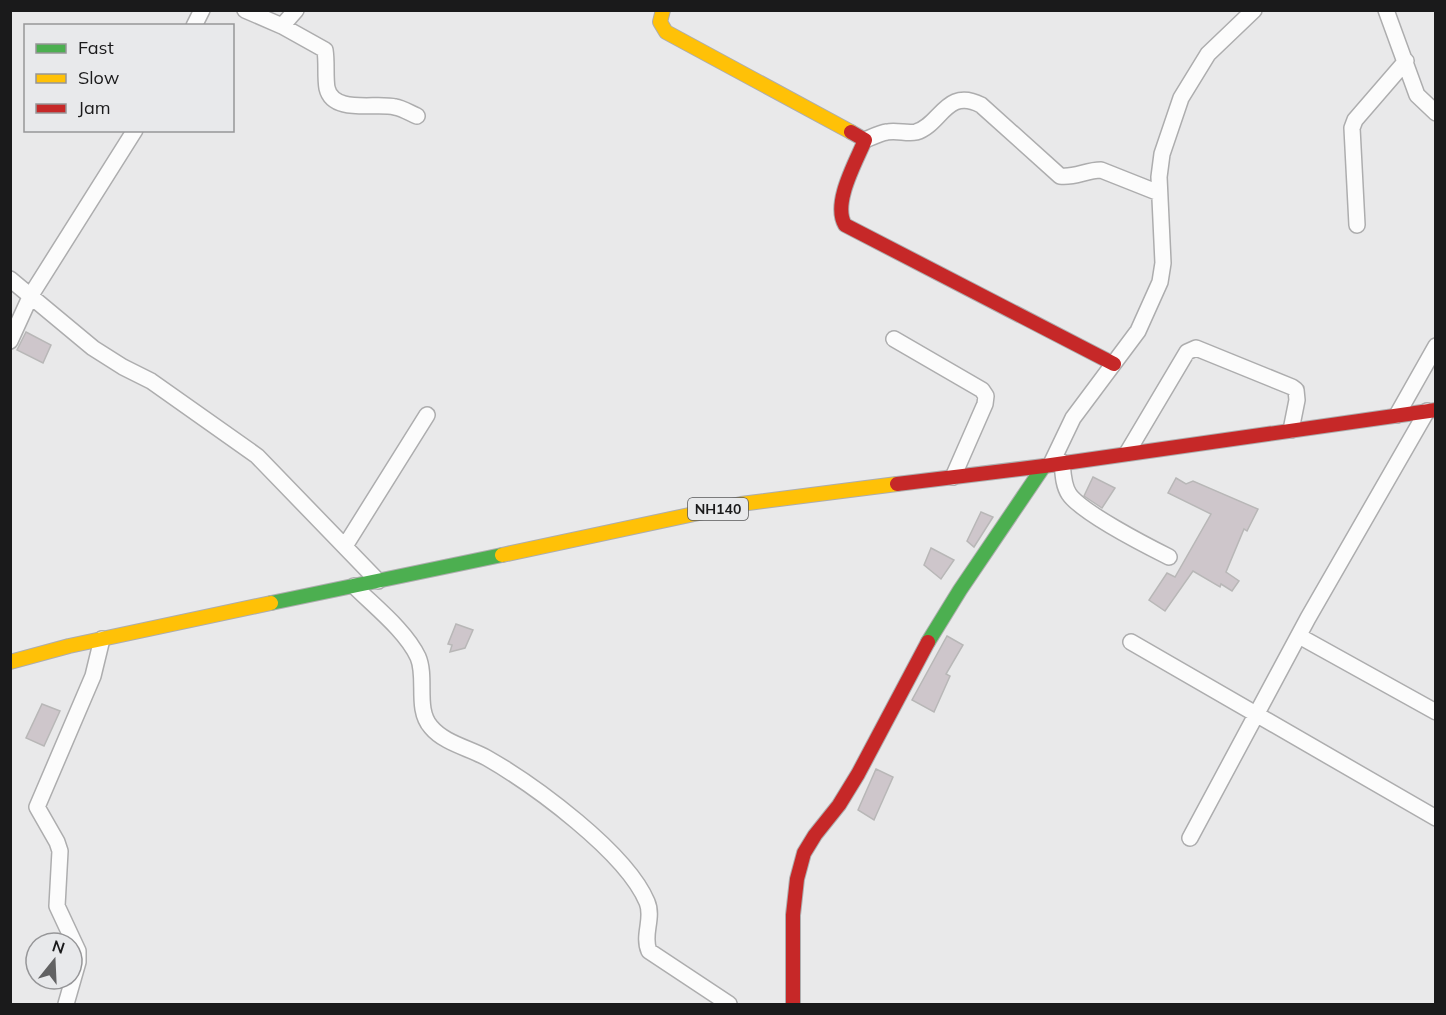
<svg xmlns="http://www.w3.org/2000/svg" width="1446" height="1015" font-family="Mulish,sans-serif">
	<rect width="100%" height="100%" fill="#e9e9ea"/>
	<path fill="#cec6cb" stroke="#b8b7b7" stroke-width="1.5" d="M 26,332 L 51,345 L 43,363 L 17,350 Z
		M 1093,477 L 1115,488 L 1102,508 L 1084,496 Z
		M 1176,478 L 1186,484 L 1193,481 L 1258,509 L 1247,531 L 1244,529 L 1226,572 L 1239,581 L 1232,591 L 1221,584 L 1220,587 L 1193,571 L 1165,611 L 1149,600 L 1167,573 L 1175,577 L 1211,514 L 1168,493 Z
		M 981,512 L 993,517 L 974,547 L 967,541 Z
		M 931,548 L 954,560 L 941,579 L 924,565 Z
		M 456,624 L 473,630 L 465,648 L 450,652 L 452,645 L 448,644 Z
		M 947,636 L 963,645 L 946,674 L 950,676 L 934,712 L 912,700 Z
		M 42,704 L 60,711 L 44,746 L 26,738 Z
		M 876,769 L 893,777 L 874,820 L 858,810 Z"/>
	<g fill="none" stroke-linecap="round" stroke-linejoin="round">
		<g stroke="#adadae" stroke-width="18">
			<path id="street" d="M 245,10 L 282,26 L 296,10
				M 1386,10 L 1417,95 L 1436,113
				M 194,26 L 202,10
				M 282,26 L 325,50 C 327,63 325,76 327,88 C 333,115 377,102 395,107 C 402,108 410,113 417,116
				M 865,140 C 872,137 880,133 887,132 C 897,130 907,134 916,132 C 941,125 946,87 981,105 L 1060,176 C 1075,178 1086,170 1101,170 L 1159,193
				M 1357,225 L 1352,128 L 1355,120 L 1406,61
				M 10,279 L 93,348 L 123,367 L 151,381 L 257,456 L 378,581
				M 894,339 L 982,390 L 986,396 L 985,404 L 953,477
				M 10,341 L 31,295 L 135,130
				M 1397,415 L 1436,346
				M 1127,453 L 1187,352 L 1196,348 L 1292,387 L 1296,390 L 1297,400 L 1291,430
				M 1062,462 C 1063,472 1063,485 1069,494 C 1081,512 1147,546 1169,557
				M 1051,464 L 1073,418 L 1138,331 L 1160,282 L 1163,263 L 1159,177 L 1162,154 L 1181,98 L 1208,54 L 1254,10
				M 345,546 L 427,415
				M 354,586 C 374,606 406,631 418,657 C 427,678 415,709 431,727 C 444,743 469,748 487,758 C 534,785 626,852 647,902 C 654,918 642,935 649,951 L 729,1004
				M 1299,636 L 1436,712
				M 1131,642 L 1436,818
				M 1190,838 L 1308,618 L 1427,411
				M 66,1004 L 78,962 L 78,951 L 57,906 L 60,851 L 57,842 L 37,807 L 93,676 L 102,639"/>
		</g>
		<g stroke="#adadae" stroke-width="16">
			<path id="fast" d="M 271,603 L 502,555
				M 928,642 L 960,590 L 1044,466"/>
		</g>
		<g stroke="#adadae" stroke-width="16">
			<path id="slow" d="M 663,10 L 660,22 L 666,32 L 851,132
				M 502,555 L 741,504 L 897,484
				M 10,662 L 69,646 L 271,603"/>
		</g>
		<g stroke="#adadae" stroke-width="16">
			<path id="jam" d="M 851,132 L 865,140 C 856,162 832,203 845,225 L 1114,364
				M 897,484 L 1044,466 L 1436,410
				M 793,1004 L 793,915 L 797,879 L 804,853 L 815,835 L 839,805 L 858,774 L 928,642"/>
		</g>
		<use href="#street" stroke="#fcfcfc" stroke-width="15"/>
		<use href="#fast" stroke="#4caf50" stroke-width="14"/>
		<use href="#slow" stroke="#ffc107" stroke-width="14"/>
		<use href="#jam" stroke="#c62828" stroke-width="14"/>
	</g>
	<g text-anchor="middle" dominant-baseline="central" stroke-width="6" stroke-linejoin="round" paint-order="stroke">
		<rect fill="#e8e9eb" stroke="#585859" stroke-width="1.5" x="688" y="498" width="60" height="22" rx="4.5"/>
		<g font-size="14" font-weight="bold" fill="#1a1a1b">
			<text x="718" y="509">NH140</text>
		</g>
	</g>
	<rect width="1446" height="1015" fill="none" stroke="#1a1a1b" stroke-width="24"/>
	<rect x="24" y="24" width="210" height="108" fill="#e8e9eb" stroke="#969698" stroke-width="1.5"/>
	<rect x="36" y="44" width="30" height="9" fill="#4caf50" stroke="#969698" stroke-width="1.5"/>
	<text x="78" y="54" font-size="18" fill="#1a1a1b">Fast</text>
	<rect x="36" y="74" width="30" height="9" fill="#ffc107" stroke="#969698" stroke-width="1.5"/>
	<text x="78" y="84" font-size="18" fill="#1a1a1b">Slow</text>
	<rect x="36" y="104" width="30" height="9" fill="#c62828" stroke="#969698" stroke-width="1.5"/>
	<text x="78" y="114" font-size="18" fill="#1a1a1b">Jam</text>
	<g transform="translate(54 961) rotate(18)"><circle r="28" fill="#e8e9eb" stroke="#969698" stroke-width="1.5"/>
	<path d="M0-4.5L10 22L0 15L-10 22Z" fill="#626263"/>
	<text y="-9" font-size="16" font-weight="bold" text-anchor="middle" fill="#1a1a1b">N</text>
	</g>
</svg>
